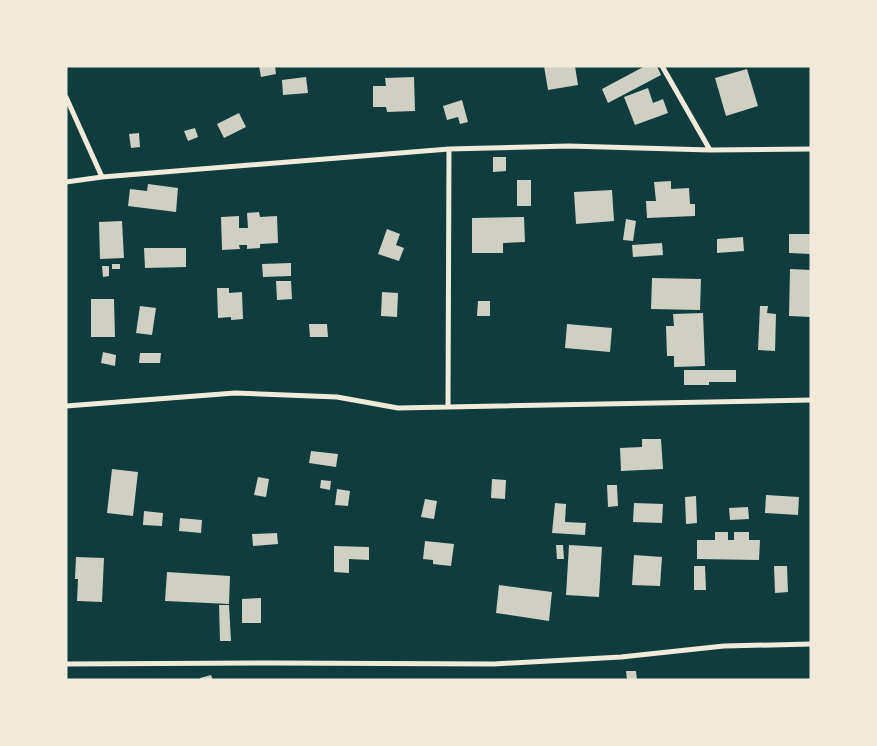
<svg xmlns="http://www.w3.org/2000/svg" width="877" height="746" font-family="'IBM Plex Sans',sans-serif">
	<rect width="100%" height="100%" fill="#0f3d3e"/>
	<path fill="#cfcfc3" d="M 259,66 L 275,66 L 276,74 L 261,77 Z
		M 544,66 L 575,66 L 578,85 L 548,90 Z
		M 645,66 L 657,66 L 661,75 L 608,103 L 602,89 Z
		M 747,69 L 758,106 L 726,116 L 715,78 Z
		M 306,77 L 308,93 L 283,95 L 282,80 Z
		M 414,77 L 415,111 L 387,112 L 386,107 L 373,107 L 373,86 L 386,86 L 385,78 Z
		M 648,88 L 653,103 L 663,99 L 668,113 L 635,125 L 624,97 Z
		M 462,100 L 468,122 L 460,124 L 458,117 L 447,120 L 443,106 Z
		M 239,113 L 246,127 L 224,138 L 217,124 Z
		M 195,128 L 198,137 L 188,141 L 184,131 Z
		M 139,133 L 140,147 L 131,148 L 129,134 Z
		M 493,157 L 506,157 L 506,171 L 493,172 Z
		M 517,180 L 531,180 L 531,206 L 517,206 Z
		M 671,181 L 671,189 L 689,188 L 690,204 L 695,204 L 695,216 L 647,218 L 646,201 L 656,201 L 654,182 Z
		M 148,184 L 178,188 L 176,212 L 128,206 L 130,189 L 147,191 Z
		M 612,190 L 614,221 L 576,224 L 574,192 Z
		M 259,212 L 260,217 L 277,216 L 278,243 L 260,244 L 260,248 L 247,249 L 247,245 L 239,245 L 240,249 L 222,250 L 221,217 L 239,216 L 239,228 L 248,228 L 247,213 Z
		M 524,217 L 525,242 L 503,243 L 503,253 L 472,253 L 472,218 Z
		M 626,219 L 636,221 L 633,241 L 623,240 Z
		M 122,221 L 124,258 L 100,259 L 99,222 Z
		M 387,229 L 400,234 L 396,245 L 404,248 L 399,261 L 378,254 Z
		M 789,234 L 811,234 L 811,254 L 789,253 Z
		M 743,237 L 744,251 L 717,253 L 717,239 Z
		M 662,243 L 663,255 L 633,257 L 632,245 Z
		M 144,248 L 186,248 L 186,267 L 145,268 Z
		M 291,263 L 291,276 L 263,277 L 262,264 Z
		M 112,264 L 120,264 L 120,269 L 112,269 Z
		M 102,266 L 109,266 L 109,276 L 103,277 Z
		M 790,269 L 811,270 L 811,317 L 789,316 Z
		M 652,278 L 701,279 L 700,310 L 651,309 Z
		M 276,281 L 291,281 L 292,299 L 277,300 Z
		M 217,288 L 229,288 L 229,293 L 242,292 L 243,319 L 231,320 L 231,317 L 218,318 Z
		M 382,292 L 398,293 L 397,317 L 381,316 Z
		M 91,299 L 114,299 L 115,337 L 91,337 Z
		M 478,301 L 490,301 L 490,316 L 477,316 Z
		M 140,306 L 156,308 L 152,335 L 136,333 Z
		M 760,306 L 768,306 L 767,313 L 776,314 L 775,351 L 758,350 Z
		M 703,313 L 705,366 L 674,367 L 674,356 L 667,356 L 666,326 L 674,326 L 673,314 Z
		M 309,324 L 327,324 L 328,337 L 310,337 Z
		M 567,324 L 612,328 L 610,352 L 565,348 Z
		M 103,352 L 116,355 L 115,366 L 101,363 Z
		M 140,353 L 161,353 L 160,363 L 139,363 Z
		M 684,370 L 736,370 L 736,382 L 709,382 L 709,385 L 684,385 Z
		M 642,439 L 661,439 L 663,469 L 621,471 L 620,448 L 642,447 Z
		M 311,451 L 338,454 L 336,467 L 309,463 Z
		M 112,469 L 138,472 L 133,516 L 107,513 Z
		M 258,477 L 269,479 L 266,497 L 254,495 Z
		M 492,479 L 506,480 L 505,499 L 491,498 Z
		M 321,480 L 331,481 L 330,490 L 320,488 Z
		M 607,485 L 617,485 L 618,506 L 608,507 Z
		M 337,489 L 350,491 L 348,506 L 335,505 Z
		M 766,495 L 799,497 L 798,515 L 765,513 Z
		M 696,496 L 697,523 L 686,524 L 685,497 Z
		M 425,499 L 437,501 L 434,519 L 421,517 Z
		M 555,503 L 566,504 L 565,522 L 586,523 L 585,535 L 552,533 Z
		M 634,503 L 663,504 L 662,523 L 633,522 Z
		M 748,507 L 749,519 L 730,520 L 729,508 Z
		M 144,511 L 163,513 L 162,526 L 143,525 Z
		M 180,518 L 202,520 L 201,533 L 179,531 Z
		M 715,532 L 728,532 L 728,540 L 734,540 L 734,532 L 749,532 L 749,540 L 760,540 L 759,560 L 697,559 L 697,540 L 715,540 Z
		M 277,533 L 278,544 L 253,546 L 252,534 Z
		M 425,541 L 454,544 L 451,566 L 433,564 L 433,560 L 423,559 Z
		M 556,545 L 563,545 L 564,559 L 557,559 Z
		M 569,545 L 602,547 L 599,597 L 566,595 Z
		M 334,546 L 369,547 L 369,560 L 349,559 L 349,573 L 334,572 Z
		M 634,555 L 662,557 L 660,586 L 632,585 Z
		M 76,557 L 104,558 L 102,602 L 77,601 L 78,579 L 75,579 Z
		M 694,566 L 705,566 L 706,590 L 694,590 Z
		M 774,566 L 787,566 L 788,592 L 775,593 Z
		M 167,572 L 230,576 L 229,604 L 165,601 Z
		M 499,585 L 552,592 L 549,621 L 496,613 Z
		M 261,598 L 261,623 L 242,623 L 242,599 Z
		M 219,605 L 229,605 L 231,641 L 220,641 Z
		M 626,671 L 636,671 L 637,680 L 627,680 Z
		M 211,675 L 213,680 L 201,680 L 200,678 Z"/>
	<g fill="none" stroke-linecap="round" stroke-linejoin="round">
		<path stroke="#f1e9da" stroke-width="5" d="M 662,66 L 710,150
			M 66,97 L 102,177
			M 449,149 L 448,407 L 811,400
			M 66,182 L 102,177 L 449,149 L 569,146 L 710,150 L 811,149
			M 66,406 L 235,393 L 337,397 L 398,408 L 448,407
			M 66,664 L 276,663 L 494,664 L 621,657 L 724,646 L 811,644"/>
	</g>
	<rect width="877" height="746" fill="none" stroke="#f1e9da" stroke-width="135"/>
</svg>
